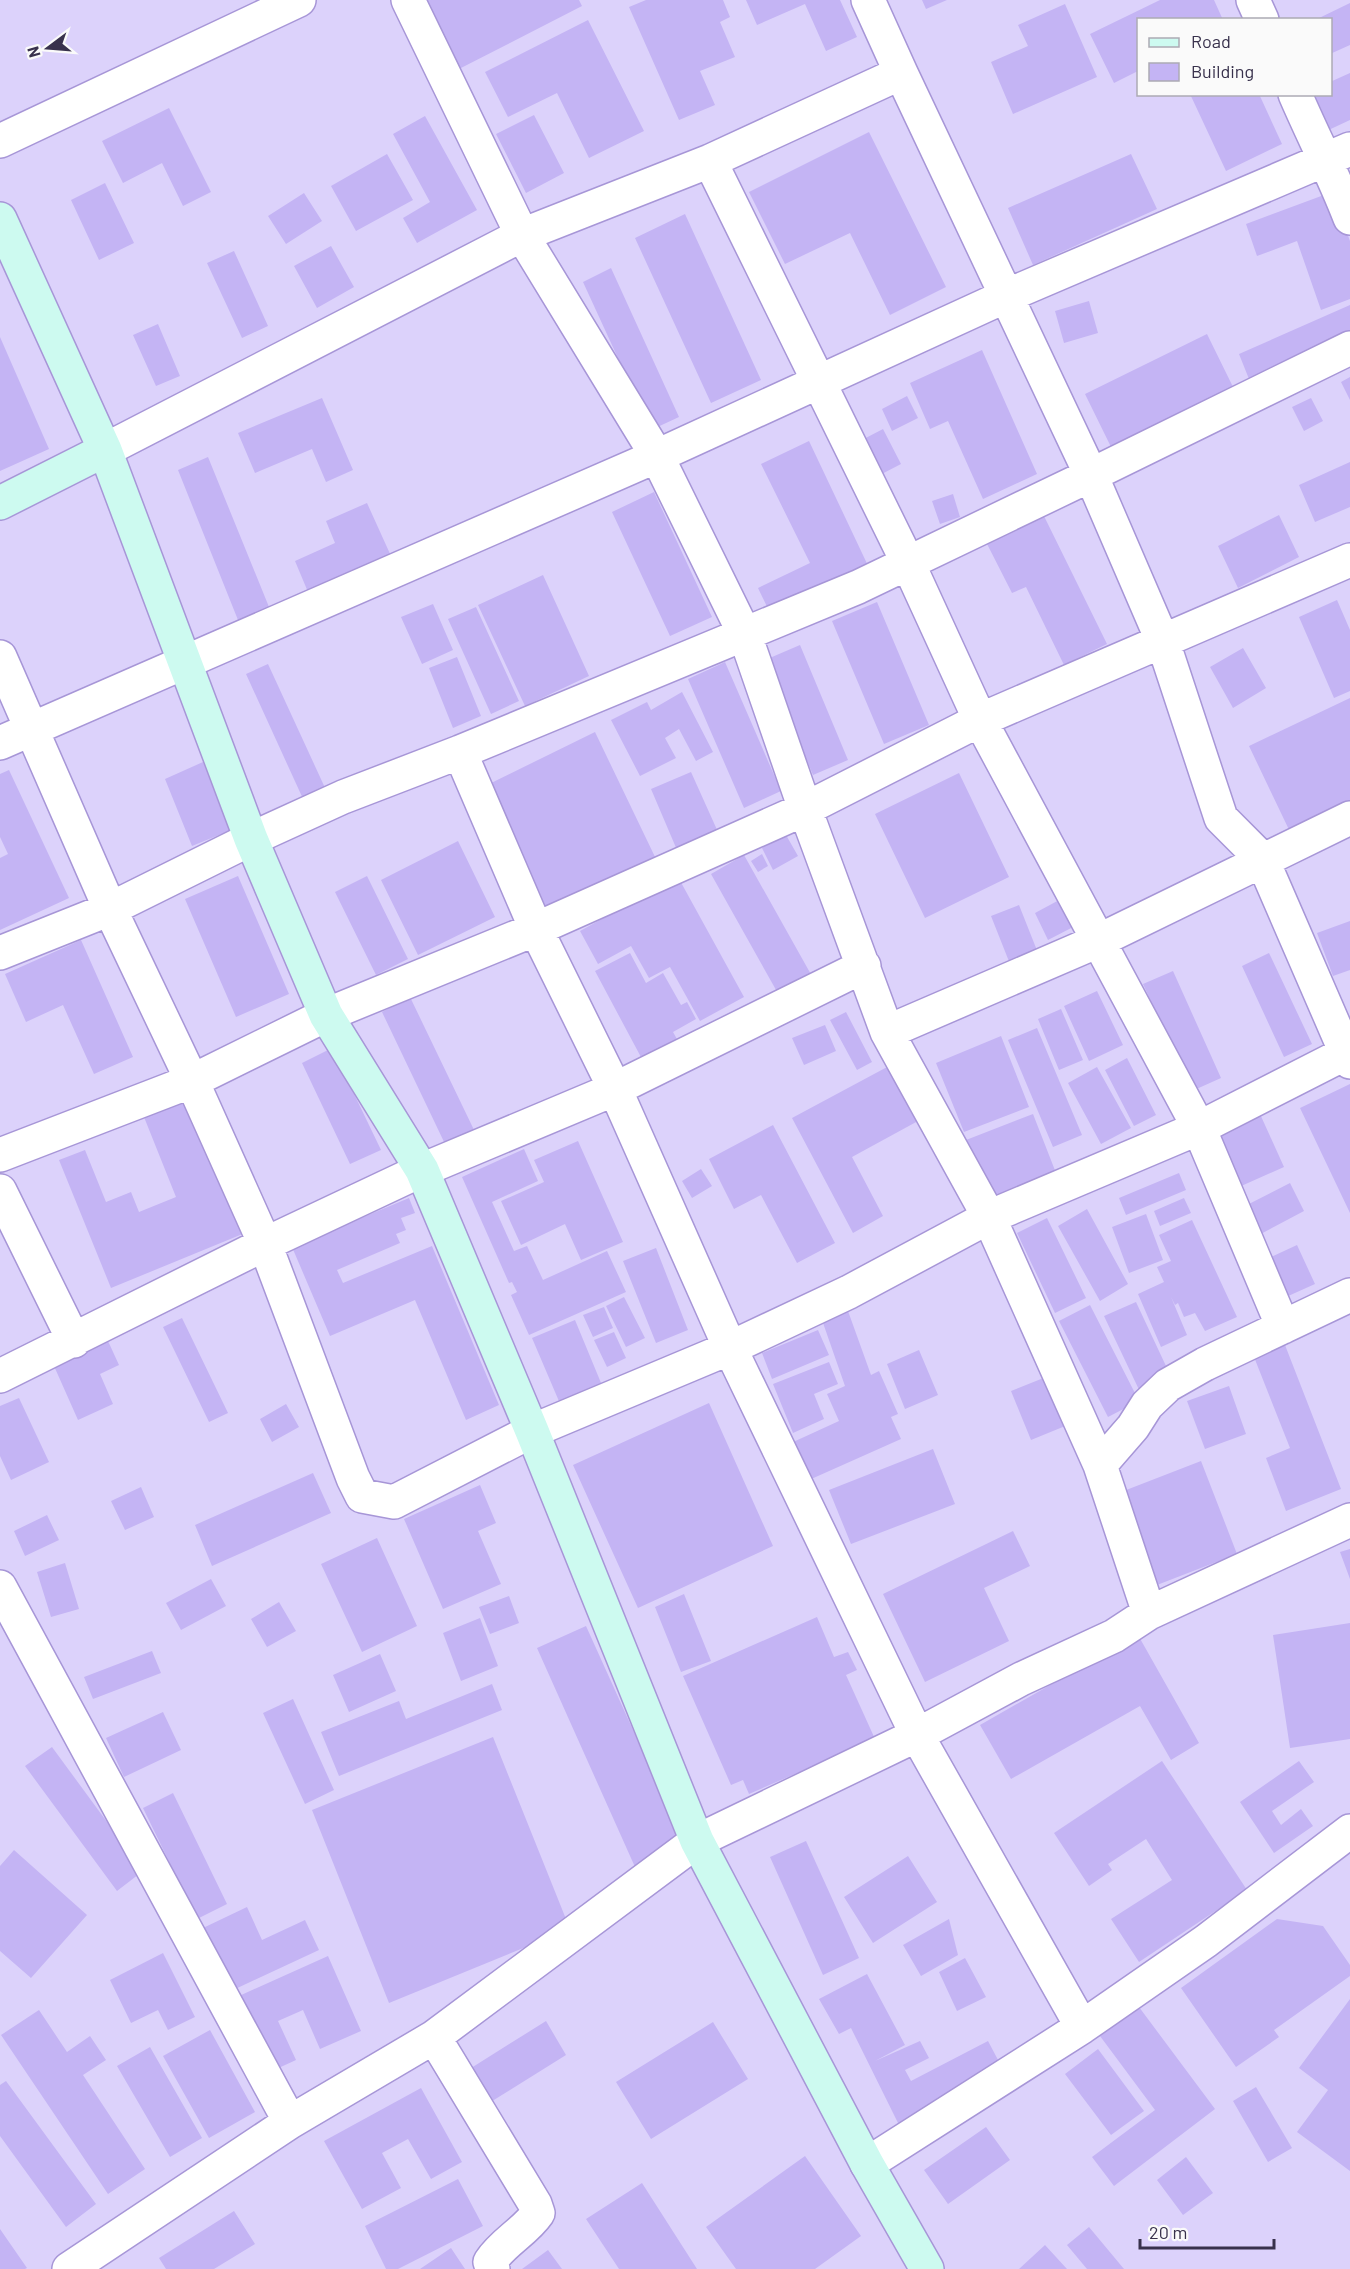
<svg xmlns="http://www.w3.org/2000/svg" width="1350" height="2269" font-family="Barlow,sans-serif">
	<rect width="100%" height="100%" fill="#dcd2fb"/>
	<path fill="#c4b4f4" d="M 424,0 L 579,0 L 582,6 L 459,69 Z
		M 646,0 L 723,0 L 730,17 L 720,22 L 735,57 L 700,71 L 715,105 L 679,120 L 629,7 Z
		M 746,0 L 840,0 L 857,37 L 826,51 L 805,4 L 757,25 Z
		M 922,0 L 947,0 L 926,9 Z
		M 1160,0 L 1214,0 L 1223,20 L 1138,20 L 1138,71 L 1114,83 L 1090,34 Z
		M 1350,3 L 1350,45 L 1330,54 L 1330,20 L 1315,20 Z
		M 1065,4 L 1097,77 L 1013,114 L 991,62 L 1028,46 L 1018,25 Z
		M 588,20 L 644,131 L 589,158 L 557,93 L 508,117 L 485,72 Z
		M 1350,73 L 1350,120 L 1320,134 L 1305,94 L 1330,94 L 1330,82 Z
		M 1190,94 L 1259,94 L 1282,144 L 1226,171 Z
		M 169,108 L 211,192 L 183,206 L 162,163 L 123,183 L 102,141 Z
		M 534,115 L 564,173 L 526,193 L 496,134 Z
		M 425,116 L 477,210 L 417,243 L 403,218 L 430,202 L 393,134 Z
		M 869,132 L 946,287 L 890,315 L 850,233 L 785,264 L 749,192 Z
		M 387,154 L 413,200 L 356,231 L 331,186 Z
		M 1131,154 L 1157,209 L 1033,265 L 1008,208 Z
		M 105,183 L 134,243 L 99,260 L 71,200 Z
		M 1332,192 L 1350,241 L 1350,299 L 1321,310 L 1297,241 L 1257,256 L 1246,224 Z
		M 304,193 L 322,221 L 286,244 L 268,216 Z
		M 685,214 L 761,380 L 711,403 L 635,238 Z
		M 331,246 L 354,287 L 317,308 L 294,266 Z
		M 234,251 L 268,326 L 242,338 L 207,263 Z
		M 611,268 L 679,417 L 651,430 L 583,282 Z
		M 1089,301 L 1098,333 L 1064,343 L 1055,311 Z
		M 1350,305 L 1350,334 L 1249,379 L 1239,354 Z
		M 158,324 L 180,376 L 156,386 L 133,335 Z
		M 1207,334 L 1234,389 L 1112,449 L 1085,394 Z
		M 0,337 L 49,449 L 0,471 Z
		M 982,350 L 1037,474 L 983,499 L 948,421 L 930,429 L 910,383 Z
		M 1350,377 L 1350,400 L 1341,382 Z
		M 907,396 L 918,418 L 892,431 L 882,409 Z
		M 322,398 L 353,470 L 326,482 L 312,449 L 255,473 L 238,433 Z
		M 1311,398 L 1323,421 L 1304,431 L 1292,407 Z
		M 883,429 L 901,464 L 876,477 L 858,442 Z
		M 809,441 L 871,572 L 773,619 L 758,588 L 810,563 L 761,464 Z
		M 208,457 L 269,607 L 238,620 L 178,470 Z
		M 1350,462 L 1350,507 L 1315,522 L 1299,485 Z
		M 654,492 L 712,617 L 670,636 L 612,512 Z
		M 953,494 L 960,517 L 940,524 L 932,501 Z
		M 367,503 L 391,556 L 308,592 L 295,561 L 335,543 L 326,521 Z
		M 1042,512 L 1107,644 L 1064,665 L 1026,587 L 1012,593 L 985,540 Z
		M 1279,515 L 1299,557 L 1238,588 L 1218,546 Z
		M 543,575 L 589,676 L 525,706 L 478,605 Z
		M 1337,600 L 1350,630 L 1350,691 L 1334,698 L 1299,617 Z
		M 877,602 L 929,725 L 884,744 L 832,621 Z
		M 433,604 L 453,650 L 422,664 L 401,617 Z
		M 476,607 L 519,701 L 491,714 L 448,619 Z
		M 800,645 L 848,760 L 813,775 L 765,660 Z
		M 1243,648 L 1266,688 L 1233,708 L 1210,667 Z
		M 457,657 L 481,716 L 453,728 L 429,668 Z
		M 725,662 L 781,791 L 744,808 L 688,679 Z
		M 268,664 L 326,790 L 304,801 L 246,674 Z
		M 682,692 L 713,752 L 696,761 L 679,729 L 665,738 L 676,758 L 640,776 L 611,720 L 647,702 L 651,710 Z
		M 1350,698 L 1350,808 L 1292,836 L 1249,746 Z
		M 595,732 L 656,859 L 544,913 L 483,787 Z
		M 203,762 L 231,830 L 192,846 L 165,779 Z
		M 9,770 L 69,898 L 0,930 L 0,858 L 8,854 L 0,837 L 0,774 Z
		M 691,772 L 718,832 L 677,850 L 651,789 Z
		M 959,773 L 1009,877 L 925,918 L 875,814 Z
		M 786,835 L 798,856 L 773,870 L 762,848 Z
		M 458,841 L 495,917 L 418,955 L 381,880 Z
		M 762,854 L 768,866 L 758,872 L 751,861 Z
		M 744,855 L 813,978 L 780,997 L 711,874 Z
		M 238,876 L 289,994 L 236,1017 L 185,899 Z
		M 367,876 L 408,959 L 376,975 L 335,892 Z
		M 678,877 L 744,997 L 700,1021 L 670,967 L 649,978 L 631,946 L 598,964 L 580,931 Z
		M 1061,899 L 1075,926 L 1048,940 L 1035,913 Z
		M 1019,905 L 1040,958 L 1012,969 L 991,916 Z
		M 1350,921 L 1350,970 L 1333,976 L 1317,933 Z
		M 81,940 L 133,1057 L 94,1074 L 63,1005 L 26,1022 L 5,974 Z
		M 630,953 L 646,983 L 663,973 L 681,1005 L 687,1002 L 696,1019 L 673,1032 L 678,1041 L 642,1059 L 595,971 Z
		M 1269,953 L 1312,1044 L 1284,1057 L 1242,966 Z
		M 1173,971 L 1221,1078 L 1192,1091 L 1143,984 Z
		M 1097,991 L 1123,1045 L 1089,1061 L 1064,1006 Z
		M 410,997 L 475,1132 L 446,1146 L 382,1012 Z
		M 1061,1009 L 1083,1060 L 1059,1070 L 1038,1019 Z
		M 846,1012 L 872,1062 L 857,1070 L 830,1020 Z
		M 825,1025 L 836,1051 L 804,1065 L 792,1038 Z
		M 1037,1028 L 1082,1135 L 1053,1147 L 1008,1040 Z
		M 1001,1036 L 1029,1107 L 964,1132 L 936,1063 Z
		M 332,1048 L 381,1150 L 350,1164 L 302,1063 Z
		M 1127,1058 L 1156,1115 L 1134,1126 L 1105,1070 Z
		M 889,1066 L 918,1121 L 852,1157 L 883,1216 L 853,1233 L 792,1118 Z
		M 1097,1067 L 1131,1128 L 1101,1144 L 1068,1083 Z
		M 1350,1084 L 1350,1213 L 1300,1108 Z
		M 189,1093 L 245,1233 L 111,1288 L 59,1160 L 85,1150 L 106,1202 L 131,1192 L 139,1212 L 176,1197 L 142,1112 Z
		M 1033,1114 L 1056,1173 L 989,1200 L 966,1140 Z
		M 1260,1114 L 1284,1167 L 1239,1187 L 1215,1134 Z
		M 773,1125 L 835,1243 L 797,1263 L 761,1195 L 734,1209 L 709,1159 Z
		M 578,1141 L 623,1242 L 581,1260 L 565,1224 L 521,1245 L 501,1201 L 544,1182 L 534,1160 Z
		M 524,1149 L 538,1181 L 492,1202 L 514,1251 L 527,1246 L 543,1280 L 607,1251 L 626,1292 L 529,1335 L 511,1295 L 517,1292 L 512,1282 L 509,1283 L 462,1177 Z
		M 701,1169 L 712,1186 L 692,1198 L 682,1181 Z
		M 1179,1173 L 1186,1190 L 1126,1215 L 1119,1198 Z
		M 1290,1183 L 1304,1211 L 1257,1236 L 1243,1207 Z
		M 409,1198 L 415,1213 L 401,1218 L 406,1230 L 396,1234 L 400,1243 L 337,1270 L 343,1283 L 432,1246 L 499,1405 L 466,1420 L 415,1300 L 330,1336 L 292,1247 Z
		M 1184,1198 L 1191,1213 L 1160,1226 L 1154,1211 Z
		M 1087,1209 L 1128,1284 L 1100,1301 L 1058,1226 Z
		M 1146,1214 L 1163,1260 L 1129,1273 L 1112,1227 Z
		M 1047,1218 L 1086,1298 L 1055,1313 L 1017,1233 Z
		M 1192,1220 L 1237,1317 L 1205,1331 L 1195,1313 L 1184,1317 L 1178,1303 L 1175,1305 L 1171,1297 L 1187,1335 L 1161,1347 L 1138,1294 L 1164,1282 L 1157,1267 L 1171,1261 L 1159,1235 Z
		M 1297,1245 L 1315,1284 L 1286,1297 L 1269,1258 Z
		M 656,1248 L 688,1330 L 656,1343 L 623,1261 Z
		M 624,1297 L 645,1338 L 626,1347 L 606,1306 Z
		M 1136,1302 L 1173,1381 L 1142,1396 L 1104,1316 Z
		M 1090,1305 L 1139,1401 L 1108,1417 L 1059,1321 Z
		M 604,1307 L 613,1328 L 593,1337 L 583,1315 Z
		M 848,1311 L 871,1375 L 879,1371 L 898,1414 L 891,1417 L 901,1439 L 809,1480 L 791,1443 L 839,1421 L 827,1394 L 845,1386 L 822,1320 Z
		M 182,1318 L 228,1413 L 209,1422 L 163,1327 Z
		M 575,1320 L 606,1395 L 564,1413 L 532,1338 Z
		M 818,1330 L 829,1355 L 772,1379 L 762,1353 Z
		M 614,1332 L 626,1358 L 607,1367 L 594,1340 Z
		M 108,1341 L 119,1365 L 100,1374 L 113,1404 L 78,1420 L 54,1366 Z
		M 1285,1345 L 1341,1489 L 1286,1511 L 1266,1458 L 1290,1448 L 1254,1357 Z
		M 919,1350 L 938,1395 L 905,1409 L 887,1364 Z
		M 829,1362 L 838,1384 L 814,1394 L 824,1419 L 793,1433 L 773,1384 Z
		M 1056,1373 L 1075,1422 L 1031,1440 L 1011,1391 Z
		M 1229,1386 L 1246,1434 L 1205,1449 L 1187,1401 Z
		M 19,1398 L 49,1462 L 11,1480 L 0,1456 L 0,1406 Z
		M 709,1403 L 773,1546 L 638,1608 L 573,1465 Z
		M 286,1404 L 299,1427 L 272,1442 L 260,1419 Z
		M 933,1449 L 955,1504 L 851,1544 L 829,1490 Z
		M 1201,1461 L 1237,1554 L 1157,1585 L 1121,1492 Z
		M 313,1473 L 331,1513 L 212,1566 L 195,1525 Z
		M 480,1485 L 496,1523 L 478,1531 L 501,1584 L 443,1609 L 404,1519 Z
		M 141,1487 L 154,1517 L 125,1530 L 111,1501 Z
		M 47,1515 L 59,1540 L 25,1556 L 14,1531 Z
		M 1013,1531 L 1030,1566 L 984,1588 L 1009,1641 L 925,1682 L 883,1594 Z
		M 377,1538 L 417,1626 L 362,1652 L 321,1564 Z
		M 1350,1549 L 1350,1579 L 1340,1552 Z
		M 65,1563 L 79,1609 L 51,1617 L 37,1572 Z
		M 211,1579 L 226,1606 L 181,1630 L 166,1603 Z
		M 684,1594 L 711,1661 L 681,1672 L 655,1607 Z
		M 509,1596 L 519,1623 L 490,1634 L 479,1607 Z
		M 279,1602 L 296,1631 L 267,1647 L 251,1619 Z
		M 817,1617 L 834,1657 L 848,1652 L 857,1670 L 846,1675 L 875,1739 L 749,1794 L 743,1780 L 731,1785 L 683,1676 Z
		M 480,1618 L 498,1666 L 461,1681 L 443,1633 Z
		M 1350,1623 L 1350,1739 L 1290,1748 L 1273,1635 Z
		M 586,1626 L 685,1845 L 635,1867 L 537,1648 Z
		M 1138,1635 L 1199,1743 L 1171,1760 L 1140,1706 L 1011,1779 L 980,1725 Z
		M 152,1651 L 161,1673 L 93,1699 L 84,1677 Z
		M 380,1654 L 396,1691 L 349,1712 L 333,1675 Z
		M 492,1684 L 502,1710 L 339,1776 L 321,1732 L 399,1701 L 406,1719 Z
		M 293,1699 L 334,1790 L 305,1804 L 263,1713 Z
		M 163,1712 L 181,1750 L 124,1777 L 106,1738 Z
		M 493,1737 L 570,1929 L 389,2003 L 312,1810 Z
		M 52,1747 L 143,1871 L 117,1891 L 25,1766 Z
		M 1162,1761 L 1247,1890 L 1139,1962 L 1111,1919 L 1172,1880 L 1146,1839 L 1108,1864 L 1112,1870 L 1089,1886 L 1054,1833 Z
		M 1299,1761 L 1314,1782 L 1272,1811 L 1281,1825 L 1301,1809 L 1313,1826 L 1274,1853 L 1240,1802 Z
		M 173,1793 L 227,1904 L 197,1919 L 143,1808 Z
		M 806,1841 L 859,1958 L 823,1975 L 770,1857 Z
		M 14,1850 L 87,1915 L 31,1978 L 0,1951 L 0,1866 Z
		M 908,1856 L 937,1902 L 873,1943 L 844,1897 Z
		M 247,1907 L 262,1940 L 305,1920 L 319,1950 L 231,1991 L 203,1928 Z
		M 949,1919 L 958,1955 L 921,1976 L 903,1945 Z
		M 1277,1919 L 1323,1926 L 1350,1965 L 1350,1976 L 1274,2030 L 1279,2037 L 1236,2067 L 1181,1988 Z
		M 163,1953 L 195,2017 L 168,2030 L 158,2010 L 131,2023 L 110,1980 Z
		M 328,1956 L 361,2031 L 320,2049 L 303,2010 L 278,2021 L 296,2060 L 272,2071 L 239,1996 Z
		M 965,1958 L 986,1997 L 957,2011 L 939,1972 Z
		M 867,1974 L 905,2045 L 875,2061 L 920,2041 L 929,2058 L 905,2070 L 911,2081 L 988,2041 L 1006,2075 L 901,2129 L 851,2028 L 839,2034 L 819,1999 Z
		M 1350,1999 L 1350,2171 L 1297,2132 L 1328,2090 L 1299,2068 Z
		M 1139,2007 L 1215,2109 L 1114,2186 L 1092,2157 L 1155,2110 L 1100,2036 Z
		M 39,2010 L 67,2052 L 90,2036 L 106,2060 L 83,2075 L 145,2169 L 108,2194 L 1,2035 Z
		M 546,2021 L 566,2055 L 489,2103 L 468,2070 Z
		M 713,2022 L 748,2079 L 651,2139 L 616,2082 Z
		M 210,2030 L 255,2112 L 209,2138 L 163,2056 Z
		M 150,2047 L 202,2138 L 170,2157 L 117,2066 Z
		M 1098,2049 L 1144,2111 L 1111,2135 L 1065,2074 Z
		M 6,2081 L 96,2204 L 66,2227 L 0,2136 L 0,2085 Z
		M 1256,2087 L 1292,2148 L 1268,2162 L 1233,2101 Z
		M 421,2088 L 462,2162 L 431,2179 L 408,2139 L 382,2153 L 401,2188 L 362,2209 L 324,2141 Z
		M 986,2127 L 1010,2160 L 948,2204 L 924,2170 Z
		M 805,2156 L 861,2236 L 815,2269 L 736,2269 L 706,2227 Z
		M 1186,2157 L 1213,2193 L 1183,2215 L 1157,2180 Z
		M 458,2179 L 483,2226 L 398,2269 L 386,2269 L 365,2226 Z
		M 642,2183 L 697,2269 L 619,2269 L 586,2219 Z
		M 234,2211 L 255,2244 L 214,2269 L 166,2269 L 159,2258 Z
		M 1089,2227 L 1124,2269 L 1087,2269 L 1067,2245 Z
		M 0,2229 L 27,2268 L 25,2269 L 0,2269 Z
		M 1045,2245 L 1067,2269 L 1019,2269 Z
		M 451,2248 L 465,2269 L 420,2269 Z
		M 548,2250 L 562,2269 L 522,2269 Z"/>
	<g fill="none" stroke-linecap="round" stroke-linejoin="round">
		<g stroke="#a796d7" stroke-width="36">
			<path id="street" d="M 408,0 L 522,235 L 657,456 L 745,635 L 805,809 L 887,1032 L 989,1217 L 1100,1465 L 1149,1613
				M 868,0 L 901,73
				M 1253,0 L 1262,20
				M 1295,94 C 1313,136 1334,176 1350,218
				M 0,141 L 299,0
				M 710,161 L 908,563 L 980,720 L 1199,1128 L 1283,1327
				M 105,450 L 522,235 L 710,161 L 901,73 L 1091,475 L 1163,642 L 1221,818 L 1262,859 L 1350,1062
				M 0,657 L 110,909 L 192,1081 L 265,1244 L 353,1478 L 362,1496 L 394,1502 L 532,1431 L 730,1348 L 849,1292 L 989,1217 L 1199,1128 L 1350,1051
				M 0,743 L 657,456 L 1006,296 L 1350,149
				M 460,752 L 536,929 L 615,1089 L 730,1348 L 917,1735 L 1082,2027
				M 0,953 L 110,909 L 251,839 L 343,797 L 460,752 L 858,587 L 1091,475 L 1350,348
				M 887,1032 L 1098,941 L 1350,818
				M 0,1155 L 192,1081 L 326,1015 L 536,929 L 805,809 L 980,720 L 1350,560
				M 0,1191 L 74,1341
				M 0,1376 L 265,1244 L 422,1170 L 615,1089 L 864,966
				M 1100,1465 L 1133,1427 L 1147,1405 L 1168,1385 L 1205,1364 L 1350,1295
				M 0,1587 L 290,2122
				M 434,2037 L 535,2204 L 538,2213 C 525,2232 503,2242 490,2262 L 493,2269
				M 867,2164 L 1082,2027 L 1206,1941 L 1350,1831
				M 69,2269 L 290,2122 L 434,2037 L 697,1841 L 917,1735 L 1021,1679 L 1114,1636 L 1149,1613 L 1350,1520"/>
		</g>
		<g stroke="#a796d7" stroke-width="36">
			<path id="secondary" d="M 0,219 L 105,450 L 251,839 L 326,1015 L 422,1170 L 532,1431 L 697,1841 L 867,2164 L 927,2269
				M 0,503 L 105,450"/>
		</g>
		<use href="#street" stroke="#fff" stroke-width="33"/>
		<use href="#secondary" stroke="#cdfaf0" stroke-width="33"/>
	</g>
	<rect x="1137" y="18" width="195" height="78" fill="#fafafa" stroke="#acaab4" stroke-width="1.5"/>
	<rect x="1149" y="38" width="30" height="9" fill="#cdfaf0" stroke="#acaab4" stroke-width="1.5"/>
	<text x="1191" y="48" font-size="18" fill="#38314c">Road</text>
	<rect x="1149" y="63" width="30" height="18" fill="#c4b4f4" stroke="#acaab4" stroke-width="1.5"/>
	<text x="1191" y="78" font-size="18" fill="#38314c">Building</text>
	<g transform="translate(48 48) rotate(254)" stroke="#fafafa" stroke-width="4.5" paint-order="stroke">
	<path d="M0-4.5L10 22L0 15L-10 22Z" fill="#38314c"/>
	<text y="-9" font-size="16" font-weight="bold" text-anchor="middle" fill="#38314c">N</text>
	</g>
	<path d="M1140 2239v9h134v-9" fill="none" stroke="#38314c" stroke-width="3"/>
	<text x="1149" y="2239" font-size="18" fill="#38314c" stroke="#fafafa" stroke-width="4.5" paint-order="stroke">20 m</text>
</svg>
